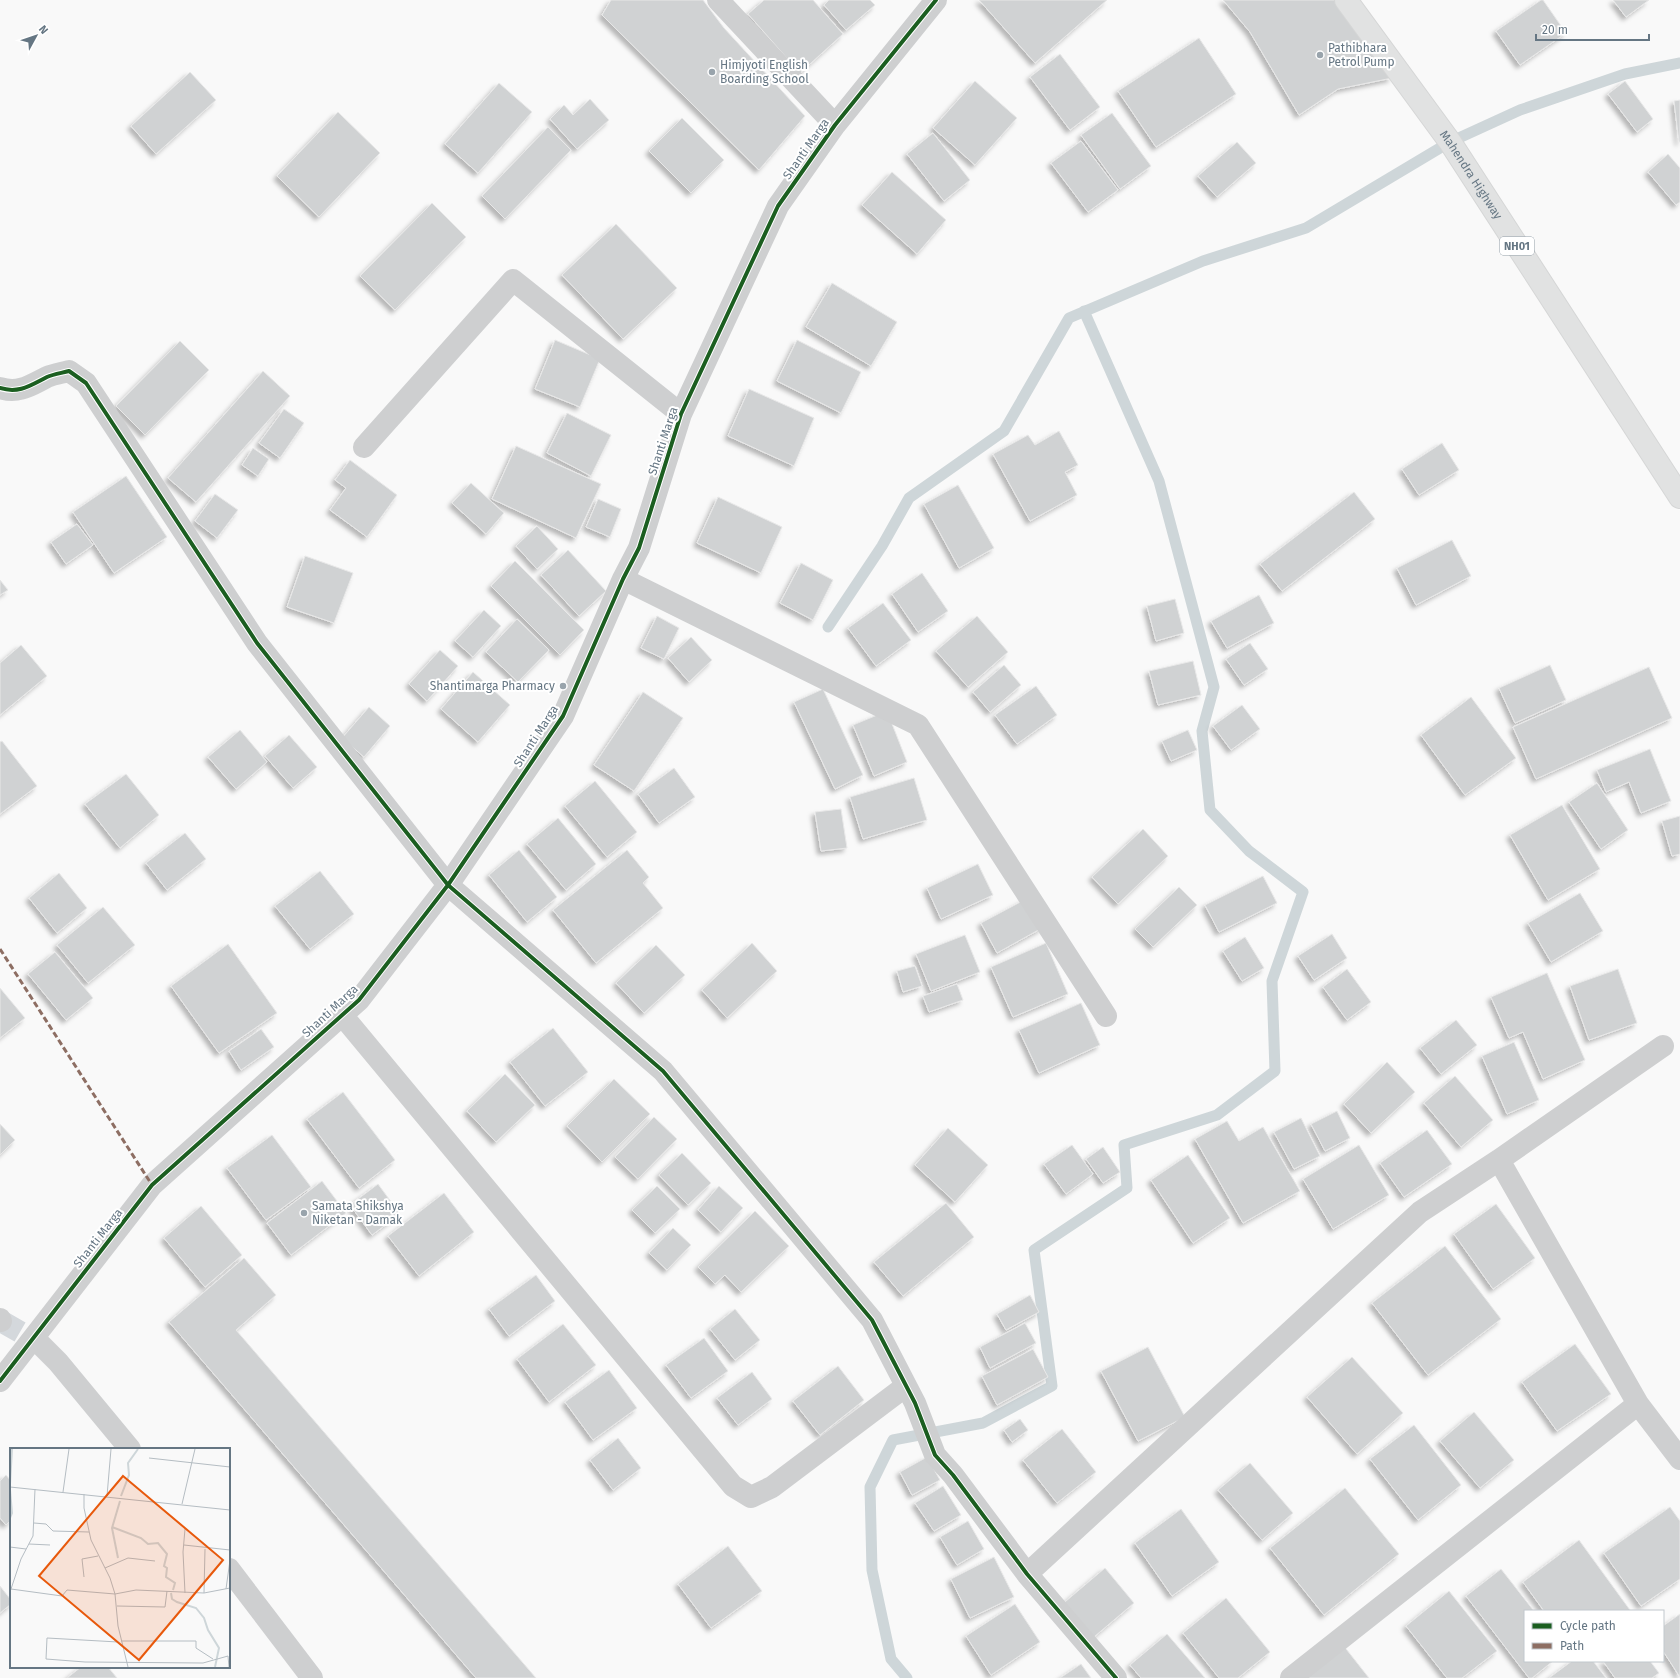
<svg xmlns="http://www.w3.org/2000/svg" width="1680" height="1678" font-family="'Fira Sans',sans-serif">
	<defs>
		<filter id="shadow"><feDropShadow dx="-3.5" dy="3.5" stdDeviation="2" flood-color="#0004"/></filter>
	</defs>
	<rect width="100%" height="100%" fill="#f9f9f9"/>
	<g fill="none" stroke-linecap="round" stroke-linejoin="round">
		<path stroke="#ced6d9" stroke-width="11" d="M 828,627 L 882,546 L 909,498 L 1004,431 L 1069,318 L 1203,261 L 1306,228 L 1450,142 L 1520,110 L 1625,74 L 1680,63
			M 907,1678 L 891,1659 L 872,1570 L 870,1487 L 893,1440 L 983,1423 L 1052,1386 L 1034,1250 L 1127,1188 L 1124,1145 L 1217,1115 L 1275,1071 L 1272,981 L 1303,892 L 1249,851 L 1210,810 L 1202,731 L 1214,687 L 1159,481 L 1084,311"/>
	</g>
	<path fill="#d0d2d3" stroke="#e8e8e8" filter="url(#shadow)" d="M 611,0 L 703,0 L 724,28 L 805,116 L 759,170 L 602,15 Z
		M 764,0 L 813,0 L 843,34 L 800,73 L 748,14 Z
		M 829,0 L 870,0 L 875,5 L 846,30 L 824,5 Z
		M 979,0 L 1107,0 L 1035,63 Z
		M 1223,0 L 1337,0 L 1392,78 L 1338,89 L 1299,115 L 1250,32 Z
		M 1541,0 L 1543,0 L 1566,33 L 1520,65 L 1496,31 Z
		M 1613,0 L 1649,0 L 1626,17 Z
		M 1199,38 L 1236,94 L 1156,147 L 1118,91 Z
		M 1060,54 L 1100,107 L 1070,130 L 1030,77 Z
		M 190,72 L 216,100 L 156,154 L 131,126 Z
		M 975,81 L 1017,118 L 975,165 L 933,128 Z
		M 1625,81 L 1653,119 L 1637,132 L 1608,94 Z
		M 499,83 L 532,112 L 478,173 L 445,144 Z
		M 590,99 L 609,120 L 577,149 L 550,119 L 564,105 L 573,115 Z
		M 1680,100 L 1680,142 L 1679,142 L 1674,101 Z
		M 338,112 L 380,153 L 319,217 L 277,176 Z
		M 1112,113 L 1151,166 L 1120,189 L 1081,135 Z
		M 682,118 L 724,160 L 691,193 L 649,151 Z
		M 548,127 L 571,150 L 505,219 L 482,196 Z
		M 933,133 L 970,180 L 944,201 L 907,154 Z
		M 1081,141 L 1118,190 L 1088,212 L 1051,163 Z
		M 1237,142 L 1256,163 L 1217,197 L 1198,176 Z
		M 1668,154 L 1680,168 L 1680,202 L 1676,205 L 1648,172 Z
		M 892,172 L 946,220 L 917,254 L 862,205 Z
		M 432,203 L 466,237 L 395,310 L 360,276 Z
		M 616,224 L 677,288 L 623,339 L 562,275 Z
		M 832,283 L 897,322 L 871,366 L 806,327 Z
		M 555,340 L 600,359 L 580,407 L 535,389 Z
		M 797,340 L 861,372 L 841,413 L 777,381 Z
		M 180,341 L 209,370 L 145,435 L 116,406 Z
		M 263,371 L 290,396 L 196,502 L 168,478 Z
		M 749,389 L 814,418 L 794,466 L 728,436 Z
		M 284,409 L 304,423 L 280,458 L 259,443 Z
		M 567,413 L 611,435 L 591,476 L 547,453 Z
		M 1059,431 L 1078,465 L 1065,472 L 1077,495 L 1030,521 L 993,454 L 1028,435 L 1035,445 Z
		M 1442,443 L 1459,470 L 1419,495 L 1402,469 Z
		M 516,446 L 601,484 L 576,538 L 492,499 Z
		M 253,448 L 269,459 L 258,476 L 242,465 Z
		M 350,460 L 397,495 L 367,537 L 330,510 L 346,488 L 335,480 Z
		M 126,476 L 167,537 L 114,573 L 73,512 Z
		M 471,483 L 504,513 L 486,534 L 452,503 Z
		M 958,485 L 994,548 L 959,568 L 924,504 Z
		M 1354,492 L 1375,519 L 1282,591 L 1260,564 Z
		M 215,494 L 238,510 L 217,538 L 195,521 Z
		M 718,497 L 782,527 L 761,573 L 697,543 Z
		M 598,499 L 621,509 L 610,537 L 586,527 Z
		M 77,524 L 93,545 L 66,564 L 51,542 Z
		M 537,526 L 558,549 L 537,569 L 516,546 Z
		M 1452,540 L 1471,576 L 1416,605 L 1397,568 Z
		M 568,550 L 606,591 L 579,616 L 541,575 Z
		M 305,556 L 353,573 L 334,623 L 287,607 Z
		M 515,561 L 584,630 L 560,655 L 491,586 Z
		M 801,563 L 833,580 L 813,620 L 780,603 Z
		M 922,573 L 948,611 L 918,632 L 892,594 Z
		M 0,580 L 8,590 L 0,595 Z
		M 1259,595 L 1274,623 L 1227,648 L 1211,621 Z
		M 1175,599 L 1184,633 L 1156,641 L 1147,606 Z
		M 883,603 L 911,640 L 876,666 L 848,628 Z
		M 484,610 L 501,626 L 473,657 L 455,641 Z
		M 657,616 L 679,628 L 664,659 L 641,648 Z
		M 977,616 L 1008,652 L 968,687 L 936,651 Z
		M 517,619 L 549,650 L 518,682 L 486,652 Z
		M 691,637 L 712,660 L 689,682 L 668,658 Z
		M 1250,643 L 1268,669 L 1244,685 L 1226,659 Z
		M 21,645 L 47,676 L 0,715 L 0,663 Z
		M 440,650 L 458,666 L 427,701 L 409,684 Z
		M 1193,661 L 1201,695 L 1158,705 L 1149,671 Z
		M 1004,665 L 1021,685 L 990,712 L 973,692 Z
		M 1550,665 L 1566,700 L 1515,723 L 1499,688 Z
		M 1649,667 L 1672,718 L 1536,779 L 1513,727 Z
		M 473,672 L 510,705 L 478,742 L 441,709 Z
		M 1036,686 L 1057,715 L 1017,744 L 995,715 Z
		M 823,689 L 863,775 L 835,789 L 794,702 Z
		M 643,692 L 683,718 L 634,791 L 594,765 Z
		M 1471,697 L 1516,758 L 1465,795 L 1421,735 Z
		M 1242,705 L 1260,729 L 1231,750 L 1213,726 Z
		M 369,707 L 390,726 L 364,757 L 342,738 Z
		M 887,711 L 907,762 L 874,776 L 853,725 Z
		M 240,730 L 267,762 L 236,789 L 208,757 Z
		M 1188,730 L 1197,750 L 1171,761 L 1162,741 Z
		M 289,735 L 317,767 L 293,788 L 265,756 Z
		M 2,741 L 37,786 L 0,814 L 0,742 Z
		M 1650,749 L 1671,801 L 1641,813 L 1629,782 L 1606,792 L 1597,770 Z
		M 674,768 L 695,797 L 659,823 L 638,794 Z
		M 126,774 L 159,815 L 120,848 L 85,804 Z
		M 914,778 L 927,820 L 863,839 L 850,797 Z
		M 595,781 L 637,832 L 607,857 L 565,806 Z
		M 1597,783 L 1628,830 L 1601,849 L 1569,802 Z
		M 1562,805 L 1600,869 L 1548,900 L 1510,835 Z
		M 841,809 L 847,848 L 821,851 L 815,812 Z
		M 1680,816 L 1680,854 L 1672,856 L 1662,821 Z
		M 558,818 L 596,864 L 566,890 L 527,844 Z
		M 1143,829 L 1168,856 L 1118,904 L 1092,877 Z
		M 185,833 L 206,859 L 167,890 L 146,863 Z
		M 519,850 L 557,897 L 527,922 L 489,875 Z
		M 627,850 L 649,877 L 643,883 L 663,908 L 596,963 L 553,910 Z
		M 978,864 L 993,895 L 941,919 L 927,888 Z
		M 320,871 L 354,914 L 310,949 L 275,906 Z
		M 59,873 L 87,908 L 57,933 L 29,898 Z
		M 1263,876 L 1277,903 L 1219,932 L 1205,905 Z
		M 1179,887 L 1197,905 L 1153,947 L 1135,929 Z
		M 1580,893 L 1603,931 L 1551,962 L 1528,923 Z
		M 1026,899 L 1042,928 L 997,953 L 981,923 Z
		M 103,907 L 135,945 L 88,983 L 57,945 Z
		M 1332,934 L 1347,958 L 1314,980 L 1298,956 Z
		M 965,935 L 980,972 L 931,991 L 916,954 Z
		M 1245,937 L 1264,968 L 1242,981 L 1223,951 Z
		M 752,943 L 777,971 L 727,1018 L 702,990 Z
		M 1046,943 L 1068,994 L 1013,1017 L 991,967 Z
		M 228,944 L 277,1013 L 219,1053 L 171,986 Z
		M 656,945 L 685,975 L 644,1013 L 616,983 Z
		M 55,952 L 93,998 L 66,1020 L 28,974 Z
		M 915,966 L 922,986 L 903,992 L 897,971 Z
		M 1347,969 L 1371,1002 L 1347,1020 L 1323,987 Z
		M 1618,969 L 1637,1023 L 1589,1040 L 1570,986 Z
		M 1547,973 L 1585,1060 L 1543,1079 L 1523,1032 L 1509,1038 L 1491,997 Z
		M 957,984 L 963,1000 L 929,1012 L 923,996 Z
		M 0,988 L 25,1018 L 0,1038 Z
		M 1081,1003 L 1100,1045 L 1039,1073 L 1019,1030 Z
		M 1456,1020 L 1477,1045 L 1441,1074 L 1420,1048 Z
		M 553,1028 L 588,1072 L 545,1106 L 510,1062 Z
		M 261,1029 L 274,1047 L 241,1070 L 229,1051 Z
		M 1514,1042 L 1539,1100 L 1507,1114 L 1482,1056 Z
		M 1387,1062 L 1415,1092 L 1371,1133 L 1344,1104 Z
		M 505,1074 L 535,1105 L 496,1142 L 467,1111 Z
		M 1455,1076 L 1493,1120 L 1461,1147 L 1424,1103 Z
		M 614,1079 L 650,1114 L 602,1162 L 567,1126 Z
		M 343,1092 L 395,1160 L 359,1188 L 307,1119 Z
		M 1337,1111 L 1350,1138 L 1325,1151 L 1311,1124 Z
		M 654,1117 L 677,1139 L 638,1179 L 615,1157 Z
		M 1301,1118 L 1320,1156 L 1294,1169 L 1274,1132 Z
		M 1227,1121 L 1239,1141 L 1263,1127 L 1300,1191 L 1243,1223 L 1195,1139 Z
		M 0,1124 L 15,1140 L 0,1155 Z
		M 948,1128 L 988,1165 L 955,1202 L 915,1165 Z
		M 1427,1130 L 1452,1164 L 1404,1197 L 1380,1163 Z
		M 272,1135 L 311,1187 L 266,1220 L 227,1168 Z
		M 1072,1145 L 1093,1174 L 1066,1194 L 1044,1164 Z
		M 1359,1145 L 1389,1195 L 1333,1229 L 1303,1179 Z
		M 1103,1147 L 1120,1172 L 1103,1183 L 1086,1159 Z
		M 682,1153 L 711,1183 L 688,1205 L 659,1175 Z
		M 1188,1155 L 1230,1218 L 1193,1243 L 1151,1180 Z
		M 322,1181 L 346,1213 L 291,1255 L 267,1223 Z
		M 378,1184 L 400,1214 L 372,1235 L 350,1205 Z
		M 657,1186 L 680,1209 L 655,1233 L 632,1210 Z
		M 719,1186 L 743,1208 L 721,1232 L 698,1210 Z
		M 444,1193 L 474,1232 L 419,1276 L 388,1236 Z
		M 946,1203 L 974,1237 L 903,1296 L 874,1262 Z
		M 1496,1204 L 1535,1258 L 1493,1289 L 1454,1234 Z
		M 201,1206 L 242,1255 L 205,1287 L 164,1238 Z
		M 755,1211 L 789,1246 L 741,1292 L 725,1275 L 715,1284 L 698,1267 Z
		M 673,1228 L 691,1245 L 667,1270 L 649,1253 Z
		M 1445,1246 L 1501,1319 L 1428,1375 L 1372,1303 Z
		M 244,1258 L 276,1295 L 236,1330 L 536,1678 L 476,1678 L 169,1322 Z
		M 536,1275 L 555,1301 L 509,1336 L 489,1309 Z
		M 1030,1295 L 1039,1312 L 1006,1330 L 997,1314 Z
		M 735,1309 L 760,1340 L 735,1360 L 710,1329 Z
		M 1025,1323 L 1036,1343 L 990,1368 L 980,1347 Z
		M 563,1324 L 596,1365 L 549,1402 L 517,1359 Z
		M 704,1338 L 728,1371 L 691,1398 L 666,1365 Z
		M 1575,1344 L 1611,1394 L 1557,1431 L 1522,1382 Z
		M 1148,1347 L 1185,1417 L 1138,1441 L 1101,1371 Z
		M 1033,1349 L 1048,1377 L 997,1405 L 982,1376 Z
		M 1352,1357 L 1403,1413 L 1357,1454 L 1307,1397 Z
		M 838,1366 L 864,1400 L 820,1435 L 793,1401 Z
		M 609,1370 L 637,1408 L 593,1440 L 565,1402 Z
		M 752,1372 L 772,1399 L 738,1425 L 717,1398 Z
		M 1474,1412 L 1514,1460 L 1480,1488 L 1440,1441 Z
		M 1020,1419 L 1028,1430 L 1012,1442 L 1004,1430 Z
		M 1414,1425 L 1461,1485 L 1418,1520 L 1370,1459 Z
		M 1062,1429 L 1096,1472 L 1057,1503 L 1023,1460 Z
		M 618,1438 L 641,1468 L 613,1490 L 590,1460 Z
		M 927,1457 L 940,1480 L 912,1495 L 900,1472 Z
		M 1250,1463 L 1293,1513 L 1262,1540 L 1218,1490 Z
		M 6,1475 L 11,1481 L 11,1520 L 6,1525 L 0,1518 L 0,1481 Z
		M 943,1486 L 961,1515 L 934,1531 L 915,1503 Z
		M 1345,1488 L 1399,1554 L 1324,1615 L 1270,1548 Z
		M 1670,1507 L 1680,1521 L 1680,1579 L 1641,1606 L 1604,1553 Z
		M 1181,1509 L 1219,1562 L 1172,1596 L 1135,1543 Z
		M 968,1521 L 984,1549 L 957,1565 L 940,1537 Z
		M 1579,1540 L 1630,1610 L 1629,1611 L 1544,1611 L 1523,1582 Z
		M 728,1546 L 762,1591 L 711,1628 L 678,1584 Z
		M 994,1557 L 1014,1597 L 970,1618 L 951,1579 Z
		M 1105,1568 L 1134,1603 L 1088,1642 L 1059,1607 Z
		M 1501,1569 L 1534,1611 L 1525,1611 L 1525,1661 L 1553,1661 L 1532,1678 L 1529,1678 L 1466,1596 Z
		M 0,1586 L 11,1600 L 11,1604 L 0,1613 Z
		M 1449,1591 L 1497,1651 L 1462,1678 L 1447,1678 L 1406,1626 Z
		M 1226,1598 L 1270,1652 L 1238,1678 L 1219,1678 L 1183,1633 Z
		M 1015,1604 L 1040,1642 L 991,1675 L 966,1636 Z
		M 1680,1614 L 1680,1677 L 1663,1651 L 1663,1626 Z
		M 1167,1634 L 1205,1678 L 1141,1678 L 1130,1665 Z
		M 1343,1645 L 1369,1678 L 1302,1678 Z
		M 1572,1661 L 1593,1661 L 1606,1678 L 1549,1678 Z
		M 1603,1661 L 1650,1661 L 1659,1673 L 1652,1678 L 1615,1678 Z
		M 1081,1664 L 1091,1678 L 1060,1678 Z
		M 81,1667 L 108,1667 L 117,1678 L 67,1678 Z"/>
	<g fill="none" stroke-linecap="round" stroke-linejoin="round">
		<path stroke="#d4d8dc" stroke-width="22" stroke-dasharray="22 11" stroke-linecap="butt" d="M 1,1321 L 39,1343"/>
		<g stroke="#d5d6d6" stroke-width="24">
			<g id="highway">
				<path id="s1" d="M 1346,0 L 1450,142 L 1680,497"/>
			</g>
		</g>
		<path stroke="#cecfd0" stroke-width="22" d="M 718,0 L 835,125
			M 0,388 C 19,394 31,385 47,377 C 54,374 62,373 69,371 L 86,383 L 257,643 L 448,885 L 663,1071 L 872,1320 L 915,1403 L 935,1455 L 953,1475 L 1027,1574 L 1116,1678
			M 364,447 L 513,280 L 681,414
			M 623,579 L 918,725 L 1106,1016
			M 342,1015 L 733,1486 L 751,1497 L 772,1487 L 906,1386
			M 1499,1160 L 1638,1404 L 1680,1459
			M 0,1319 L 1,1321
			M 39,1343 L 58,1362 L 130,1449
			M 0,1381 L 152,1185 L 359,1000 L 448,885 L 563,716 L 623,579 L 639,548 L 681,414 L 778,206 L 835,125 L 936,0
			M 229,1569 L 312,1678
			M 1027,1574 L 1420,1212 L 1499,1160 L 1663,1046
			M 1291,1678 L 1638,1404"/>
		<use href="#highway" stroke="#e1e2e2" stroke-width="22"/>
		<path stroke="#8d6e63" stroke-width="3" stroke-dasharray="6 3" stroke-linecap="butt" d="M 0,949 L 152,1185"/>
		<g stroke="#fff" stroke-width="6">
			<path id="cycleway" d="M 0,388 C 19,394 31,385 47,377 C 54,374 62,373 69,371 L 86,383 L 257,643 L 448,885 L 663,1071 L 872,1320 L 915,1403 L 935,1455 L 953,1475 L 1027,1574 L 1116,1678
				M 0,1381 L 152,1185 L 359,1000 L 448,885 L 563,716 L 623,579 L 639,548 L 681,414 L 778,206 L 835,125 L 936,0"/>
		</g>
		<use href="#cycleway" stroke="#1b5e20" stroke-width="4"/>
	</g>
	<g fill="#99a4ac" stroke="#fff" stroke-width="1.5">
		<circle cx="1320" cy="55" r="4"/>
		<circle cx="712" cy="72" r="4"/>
		<circle cx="563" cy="686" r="4"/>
		<circle cx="304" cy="1213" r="4"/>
	</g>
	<g text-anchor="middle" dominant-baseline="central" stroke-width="4" stroke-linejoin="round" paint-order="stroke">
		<rect fill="#fff" stroke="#939fa8" stroke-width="1" x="1500" y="237" width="34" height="18" rx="3"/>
		<g font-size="11" font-weight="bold" fill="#657683">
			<text x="1517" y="246">NH01</text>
		</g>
		<g font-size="12" fill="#657683" stroke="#fff" text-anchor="start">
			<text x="1328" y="48">Pathibhara<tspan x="1328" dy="14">Petrol Pump</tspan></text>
			<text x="720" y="65">Himjyoti English<tspan x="720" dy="14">Boarding School</tspan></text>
			<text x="555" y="686" text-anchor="end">Shantimarga Pharmacy</text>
			<text x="312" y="1206">Samata Shikshya<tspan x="312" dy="14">Niketan - Damak</tspan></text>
		</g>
		<g font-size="12" fill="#657683" stroke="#fff">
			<text transform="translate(806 149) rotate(-55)">Shanti Marga</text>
			<text stroke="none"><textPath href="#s1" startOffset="215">Mahendra Highway</textPath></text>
			<text transform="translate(663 441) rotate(-72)">Shanti Marga</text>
			<text transform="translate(536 736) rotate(-57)">Shanti Marga</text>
			<text transform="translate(330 1011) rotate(-43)">Shanti Marga</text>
			<text transform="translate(98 1238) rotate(-52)">Shanti Marga</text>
		</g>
	</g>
	<g transform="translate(10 1448)">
		<rect width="220" height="220" fill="#f9f9f9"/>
		<path fill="none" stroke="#ced6d9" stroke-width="2" d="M 0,36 L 2,1M 111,48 L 119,27 L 118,15 L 128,1M 0,70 L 2,65 L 0,42M 102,79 L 131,90 L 138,96 L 148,95 L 157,106 L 154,118 L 157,120 L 156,129 L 165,135 L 163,142M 108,110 L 102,80 L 110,53M 161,145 L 162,151 L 167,154 L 186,160 L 194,170 L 198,182 L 209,200 L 205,219"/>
		<path fill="none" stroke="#b5bdc3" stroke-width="1" d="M 139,10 L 220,19M 0,39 L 220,62M 53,44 L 59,1M 74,46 L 74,60 L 81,92 L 100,130 L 105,146 L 108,178 L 118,219M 97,48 L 101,1M 172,56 L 185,1M 24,75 L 36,76 L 43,83 L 79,84M 19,96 L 40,97M 174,97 L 220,102M 0,99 L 16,101M 95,120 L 118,110 L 145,113M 74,129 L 72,111 L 88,108M 1,141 L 52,148 L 57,142 L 105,146 L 126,142 L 194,145 L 220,140M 216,141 L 220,112M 0,144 L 11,111 L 23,88 L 25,41M 175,145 L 173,104 L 175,81M 194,145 L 195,101M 107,158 L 155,159 L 157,143M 111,193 L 186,193 L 186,200 L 203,211M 108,194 L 37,190 L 36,211 L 75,214 L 193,215 L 218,208 L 219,219"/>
		<path fill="#e8590c" fill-opacity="0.15" stroke="#e8590c" stroke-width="2" d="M 113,28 L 213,112 L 129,212 L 29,128 Z"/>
		<rect width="220" height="220" fill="none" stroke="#657683" stroke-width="2"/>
	</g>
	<rect x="1524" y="1610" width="140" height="52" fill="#ffffff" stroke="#c1c8cd"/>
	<rect x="1532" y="1623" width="20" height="6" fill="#1b5e20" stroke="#c1c8cd"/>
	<text x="1560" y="1630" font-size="12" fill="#657683">Cycle path</text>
	<rect x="1532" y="1643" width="20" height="6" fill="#8d6e63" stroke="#c1c8cd"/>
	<text x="1560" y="1650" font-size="12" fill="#657683">Path</text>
	<g transform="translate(36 36) rotate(50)" stroke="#ffffff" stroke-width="3" paint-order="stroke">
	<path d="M0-3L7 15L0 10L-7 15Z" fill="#657683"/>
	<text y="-6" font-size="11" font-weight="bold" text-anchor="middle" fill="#657683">N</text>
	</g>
	<path d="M1536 34v6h113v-6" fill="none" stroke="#657683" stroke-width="2"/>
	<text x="1542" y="34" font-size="12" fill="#657683" stroke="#ffffff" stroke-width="3" paint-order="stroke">20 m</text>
</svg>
